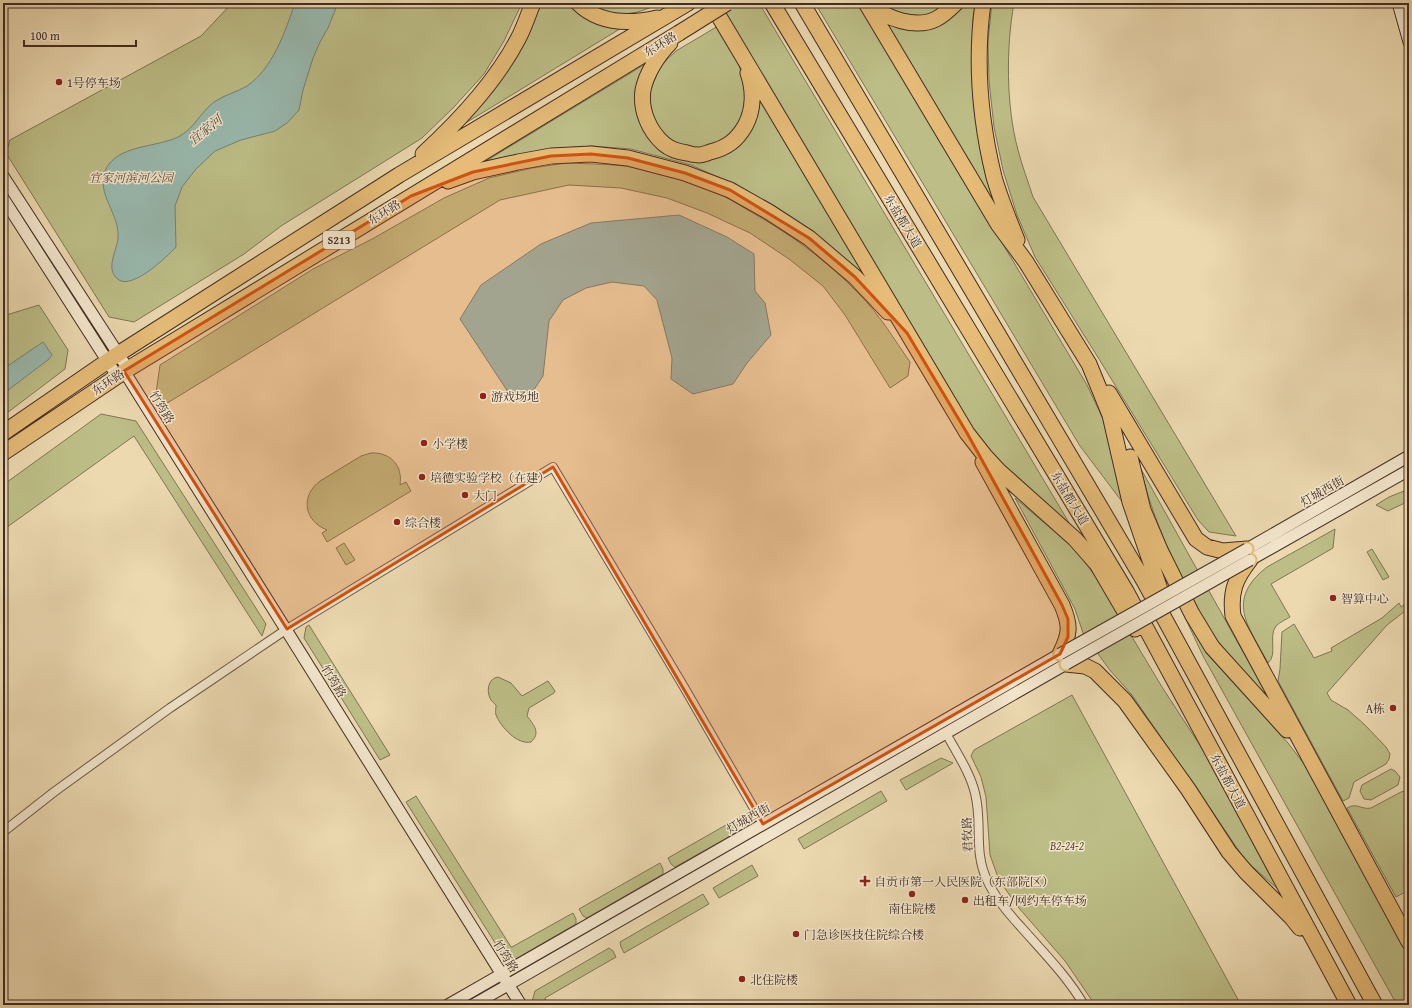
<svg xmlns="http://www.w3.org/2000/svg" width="1412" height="1008" font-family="'Gentium Book Plus','Noto Serif SC',serif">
	<rect width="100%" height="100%" fill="#ecd9b0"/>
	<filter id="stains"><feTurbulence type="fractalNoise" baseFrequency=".005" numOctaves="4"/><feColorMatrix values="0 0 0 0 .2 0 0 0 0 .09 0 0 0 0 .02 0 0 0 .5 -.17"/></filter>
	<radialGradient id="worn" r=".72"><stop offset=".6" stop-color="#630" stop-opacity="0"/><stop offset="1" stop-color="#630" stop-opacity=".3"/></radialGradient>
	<path fill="#bdbe87" stroke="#7f7656" d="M 232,3 L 522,3 L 504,41 L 484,74 L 453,108 L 422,138 L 281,226 L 244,254 L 134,322 L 109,317 L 6,153 L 10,140 L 201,36 Z
		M 541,3 L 570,3 L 583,14 L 623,27 L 464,124 L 524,42 Z
		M 586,3 L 659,3 C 644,12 624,17 607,12 C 600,10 593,6 586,3 Z
		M 717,3 L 759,3 L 1074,531 L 1003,469 L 974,431 Z
		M 815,3 L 859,3 L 1087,385 L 1103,419 L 1123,503 L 1080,446 Z
		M 880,3 L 947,3 C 944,6 939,11 935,13 C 917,22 896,12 880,3 Z
		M 964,3 L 976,3 L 973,19 L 973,73 L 1001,218 L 880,18 L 952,14 Z
		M 992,3 L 1014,3 C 1006,47 1006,106 1018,150 C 1022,166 1028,181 1033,197 L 1236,536 L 1209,532 L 1198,520 L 1099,359 L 1035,257 L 1017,215 L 1003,170 L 994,127 L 989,81 L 988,41 Z
		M 718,26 L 737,59 L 744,82 L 746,100 L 743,117 L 737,129 L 725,140 L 697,149 L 682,147 L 661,134 L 649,107 L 649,93 L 661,65 L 676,51 Z
		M 647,63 L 639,82 L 656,144 L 719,156 L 758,92 L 878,292 L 812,231 L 771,204 L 733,184 L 691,165 L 631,149 L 592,146 L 549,149 L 486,161 Z
		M 566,163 C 592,164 619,164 645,169 C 669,175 694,183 717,193 C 727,197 736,203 746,209 C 787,232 827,260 859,294 C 879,314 894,339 910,362 L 908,376 L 890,388 L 845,315 L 823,286 L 789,259 L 750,233 L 707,213 L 667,198 L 621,188 L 569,185 L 500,200 L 164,405 L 156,393 L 160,365 L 313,269 L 374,238 L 444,198 L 489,178 L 532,168 Z
		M 39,305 L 68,350 L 65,369 L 3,416 L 3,316 Z
		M 101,414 L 136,421 L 266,624 L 262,636 L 134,436 L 3,530 L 3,485 Z
		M 371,453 C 391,452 403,466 400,485 L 406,482 L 411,491 L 327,542 L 322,533 L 327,530 C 304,521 300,496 320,481 L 361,456 Z
		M 1141,469 L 1271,702 C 1251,680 1229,658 1212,633 C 1200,616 1192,598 1183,580 C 1165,543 1150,509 1141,469 Z
		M 1409,489 L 1409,501 L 1388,511 L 1376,505 L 1389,497 Z
		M 1015,498 L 1074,548 L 1096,577 L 1162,687 L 1203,750 L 1279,890 L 1246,861 L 1132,695 L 1109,669 L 1083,633 L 1075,609 Z
		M 1335,529 L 1333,548 L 1271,584 L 1290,617 C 1285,620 1280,622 1276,626 C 1268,636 1278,655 1268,663 C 1248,626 1225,600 1267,567 Z
		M 344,543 L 355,560 L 346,565 L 336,548 Z
		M 1372,549 L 1389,577 L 1383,580 L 1367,552 Z
		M 1409,601 L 1409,608 L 1387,625 L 1327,693 L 1331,700 L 1348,710 L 1364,724 L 1386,747 L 1390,754 L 1389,759 L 1386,764 L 1354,782 L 1349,798 L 1343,801 L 1278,681 L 1280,669 L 1282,632 L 1294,624 L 1314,658 L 1332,651 L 1331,648 L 1382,618 L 1399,603 L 1401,607 Z
		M 1181,609 L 1207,654 L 1288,743 L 1304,764 L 1409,952 L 1409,1005 L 1397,1005 L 1203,656 Z
		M 309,625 L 390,755 L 380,760 L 304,638 L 306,627 Z
		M 498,677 L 511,683 L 522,696 L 548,681 L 555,691 L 554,693 L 529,708 L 527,716 C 534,725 541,733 531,742 C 517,745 501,727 496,715 C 495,712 496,709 496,705 C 494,703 491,701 490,698 C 486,690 489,678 498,677 Z
		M 1072,695 L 1241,1005 L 1095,1005 L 1065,961 L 1018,907 L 999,880 L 990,855 L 986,797 L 981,777 L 971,756 L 974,750 Z
		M 941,758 L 953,763 L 906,790 L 900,780 Z
		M 1391,769 L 1395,771 L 1400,777 L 1398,785 L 1371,800 L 1364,799 L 1360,791 L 1362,785 Z
		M 881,791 L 887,801 L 804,849 L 798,839 Z
		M 1405,791 L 1409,792 L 1409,890 L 1396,897 L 1347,808 C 1357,802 1361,810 1371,808 L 1401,792 Z
		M 416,796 L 511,947 L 512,947 L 573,913 L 576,919 L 576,924 L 514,960 L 504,957 L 406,802 Z
		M 740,817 L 736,833 L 675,867 L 671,864 L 668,858 Z
		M 660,863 L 663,869 L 663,874 L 587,918 L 583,916 L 579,909 Z
		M 752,865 L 758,876 L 719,898 L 713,888 Z
		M 703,894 L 709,904 L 624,953 L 621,947 L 620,942 Z
		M 609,948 L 613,951 L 616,957 L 545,998 L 548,1005 L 534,1005 L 532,1002 L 535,991 Z"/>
	<path fill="#99baaf" stroke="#768277" d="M 295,3 L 338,3 L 328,28 L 320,42 L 313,58 L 303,90 L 299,110 L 287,123 L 275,131 L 241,140 L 215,151 L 196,169 L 182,187 L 175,206 L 176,247 C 167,257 133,289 119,280 C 104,270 117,251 118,238 C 120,214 96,194 105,171 C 116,144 158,148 180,136 C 194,128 201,112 214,102 C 224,95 237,92 247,86 C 273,68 285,32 295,3 Z
		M 679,215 L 727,237 L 754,254 L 755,291 L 765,303 L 771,335 L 747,363 L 733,384 L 693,394 L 671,379 L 672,358 L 657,300 L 644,286 L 612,282 L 586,288 L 563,300 L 549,321 L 543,376 L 533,391 L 514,401 L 460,319 L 481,285 L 541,244 L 591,223 Z
		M 43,342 L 52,355 L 49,359 L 3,394 L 3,369 Z"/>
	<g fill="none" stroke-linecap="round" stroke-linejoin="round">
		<g stroke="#6c5847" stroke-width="10">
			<path id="street" d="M 946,733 C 956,752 970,772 975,793 C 983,824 973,850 987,880 C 995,898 1008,913 1021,927 C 1043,952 1067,976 1084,1005
				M 3,832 L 54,792 L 170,708 L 287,629 L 553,467 L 684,687 L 763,824"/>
		</g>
		<g stroke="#412d24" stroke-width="13">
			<path id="secondary" d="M 1398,3 L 1409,42
				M 3,176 L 128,369
				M 3,198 L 117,376
				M 124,371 L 521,1005
				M 1247,549 L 1409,456
				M 1250,560 L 1409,470
				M 448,1005 L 1060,654
				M 473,1005 L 1066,664"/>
		</g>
		<g stroke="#412d24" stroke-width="17">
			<path id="highway" d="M 578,3 C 599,24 630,24 657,18
				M 711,3 L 967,433 L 985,456 L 999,471 L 1075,539 L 1097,564 L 1135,629
				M 772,3 L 1126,591 L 1349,1005
				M 802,3 L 1144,581 L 1375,1005
				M 866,3 L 998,224 L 1026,262 L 1089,364 L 1110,415 L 1130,502 L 1165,604
				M 870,3 C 885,19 916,29 936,19 C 944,15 950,9 956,3
				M 983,3 C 975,61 980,120 994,177 C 1000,198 1009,220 1017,240
				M 670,43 C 658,55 646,74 643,90 C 640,110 649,131 664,144 C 670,149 680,152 687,153 C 690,154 695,155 699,155 C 703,155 707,153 710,152 C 727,148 737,140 745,126 C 754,110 754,90 748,73
				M 423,154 C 459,121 495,83 518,39 C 524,28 528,15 533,3
				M 448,181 L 473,172 L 518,162 L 551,156 L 591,154 L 628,158 L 685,173 L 730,190 L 769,212 L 809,238 L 855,277 L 888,312
				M 1109,393 L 1196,539 L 1207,547 L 1223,551 L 1247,549
				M 3,433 L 118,354 L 399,175 L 688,3
				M 3,453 L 128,369 L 679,33
				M 1130,457 L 1143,510 L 1160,550 L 1192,614 L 1212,647 L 1287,730
				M 983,462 L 1062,605 C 1071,626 1070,634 1060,654
				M 1250,560 C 1235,579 1230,592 1233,616 L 1409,942
				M 1066,664 L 1085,666 L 1095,671 L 1125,701 L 1188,789 L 1229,852 L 1246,872 L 1292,918 L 1300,928"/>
		</g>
		<use href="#street" stroke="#f3e6cc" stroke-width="8"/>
		<use href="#secondary" stroke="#f3e6cc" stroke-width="11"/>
		<use href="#highway" stroke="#e6bc78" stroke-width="15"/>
		<g stroke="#412d24" stroke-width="13" stroke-linecap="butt">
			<path id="secondary-bridge" d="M 1060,654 L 1247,549
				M 1066,664 L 1250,560"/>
		</g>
		<g stroke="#412d24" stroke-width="17" stroke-linecap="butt">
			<path id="highway-bridge" d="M 679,33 L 727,3"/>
		</g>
		<use href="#secondary-bridge" stroke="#f3e6cc" stroke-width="11"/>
		<use href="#highway-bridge" stroke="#e6bc78" stroke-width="15"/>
	</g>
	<path fill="#cf5210" fill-opacity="0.2" stroke="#cf5210" stroke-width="3" stroke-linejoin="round" d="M 591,154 L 628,158 L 685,173 L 730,190 L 809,238 L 855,277 L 907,333 L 967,433 L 1062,605 L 1068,619 L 1068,637 L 1060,654 L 763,824 L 553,467 L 287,629 L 124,371 L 411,196 L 473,172 L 551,156 Z"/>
	<g fill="#8f2418" stroke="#f3e6cc" stroke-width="1.5">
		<circle cx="59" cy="82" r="4"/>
		<circle cx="483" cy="396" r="4"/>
		<circle cx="424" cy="443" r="4"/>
		<circle cx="422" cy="477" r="4"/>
		<circle cx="465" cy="495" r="4"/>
		<circle cx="397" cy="522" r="4"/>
		<circle cx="1333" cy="598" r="4"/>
		<circle cx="1393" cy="708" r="4"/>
		<path d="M863 875h4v4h4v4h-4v4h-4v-4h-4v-4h4z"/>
		<circle cx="912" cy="894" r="4"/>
		<circle cx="965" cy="900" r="4"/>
		<circle cx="796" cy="934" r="4"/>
		<circle cx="742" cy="979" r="4"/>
	</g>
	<g text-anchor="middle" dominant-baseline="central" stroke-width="3" stroke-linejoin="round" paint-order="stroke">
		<rect fill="#f3e6cc" stroke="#766456" stroke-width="1" x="323" y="231" width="32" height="18" rx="3"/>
		<g font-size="11" font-weight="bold" fill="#412d24">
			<text x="339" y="240">S213</text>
		</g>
		<g font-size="12" fill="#412d24" stroke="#f3e6cc">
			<text transform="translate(660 44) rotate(-31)">东环路</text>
			<text transform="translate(384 212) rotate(-31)">东环路</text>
			<text transform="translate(903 221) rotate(59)">东盐都大道</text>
			<text transform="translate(108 382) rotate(-34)">东环路</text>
			<text transform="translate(162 407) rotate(58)">竹筠路</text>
			<text transform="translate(1322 491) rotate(-30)">灯城西街</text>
			<text transform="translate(1070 498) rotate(59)">东盐都大道</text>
			<text transform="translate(334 681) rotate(58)">竹筠路</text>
			<text transform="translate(1228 781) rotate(62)">东盐都大道</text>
			<text transform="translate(748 818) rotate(-30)">灯城西街</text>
			<text transform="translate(967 835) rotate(-92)">君牧路</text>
			<text transform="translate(506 956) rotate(58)">竹筠路</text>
		</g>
		<g font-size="12" fill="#412d24" stroke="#f3e6cc" text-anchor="start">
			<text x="67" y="82">1号停车场</text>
			<text x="491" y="396">游戏场地</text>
			<text x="432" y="443">小学楼</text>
			<text x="430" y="477">培德实验学校（在建）</text>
			<text x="473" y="495">大门</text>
			<text x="405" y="522">综合楼</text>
			<text x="1341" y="598">智算中心</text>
			<text x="1385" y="708" text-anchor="end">A栋</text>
			<text x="874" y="881">自贡市第一人民医院（东部院区）</text>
			<text x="973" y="900">出租车/网约车停车场</text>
			<text x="912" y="908" text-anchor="middle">南住院楼</text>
			<text x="804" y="934">门急诊医技住院综合楼</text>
			<text x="750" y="979">北住院楼</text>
		</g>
		<g font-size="12" font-style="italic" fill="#5a4a38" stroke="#f3e6cc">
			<text x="131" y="177">宜家河滨河公园</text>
			<text x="1067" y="845">B2-24-2</text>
		</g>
		<g font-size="13" font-style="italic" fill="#534940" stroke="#f3e6cc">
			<text transform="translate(205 130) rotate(-39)">宜家河</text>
		</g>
	</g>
	<rect width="1412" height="1008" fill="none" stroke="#ecd9b0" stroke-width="16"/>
	<rect x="4" y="4" width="1404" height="1000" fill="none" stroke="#412d24" stroke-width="2"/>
	<rect x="8" y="8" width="1396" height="992" fill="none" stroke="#412d24"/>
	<path d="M24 40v6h112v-6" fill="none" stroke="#412d24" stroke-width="2"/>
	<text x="30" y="40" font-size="12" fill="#412d24" stroke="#f3e6cc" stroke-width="3" paint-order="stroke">100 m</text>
	<rect width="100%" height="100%" filter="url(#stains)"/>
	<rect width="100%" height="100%" fill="url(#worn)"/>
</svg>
